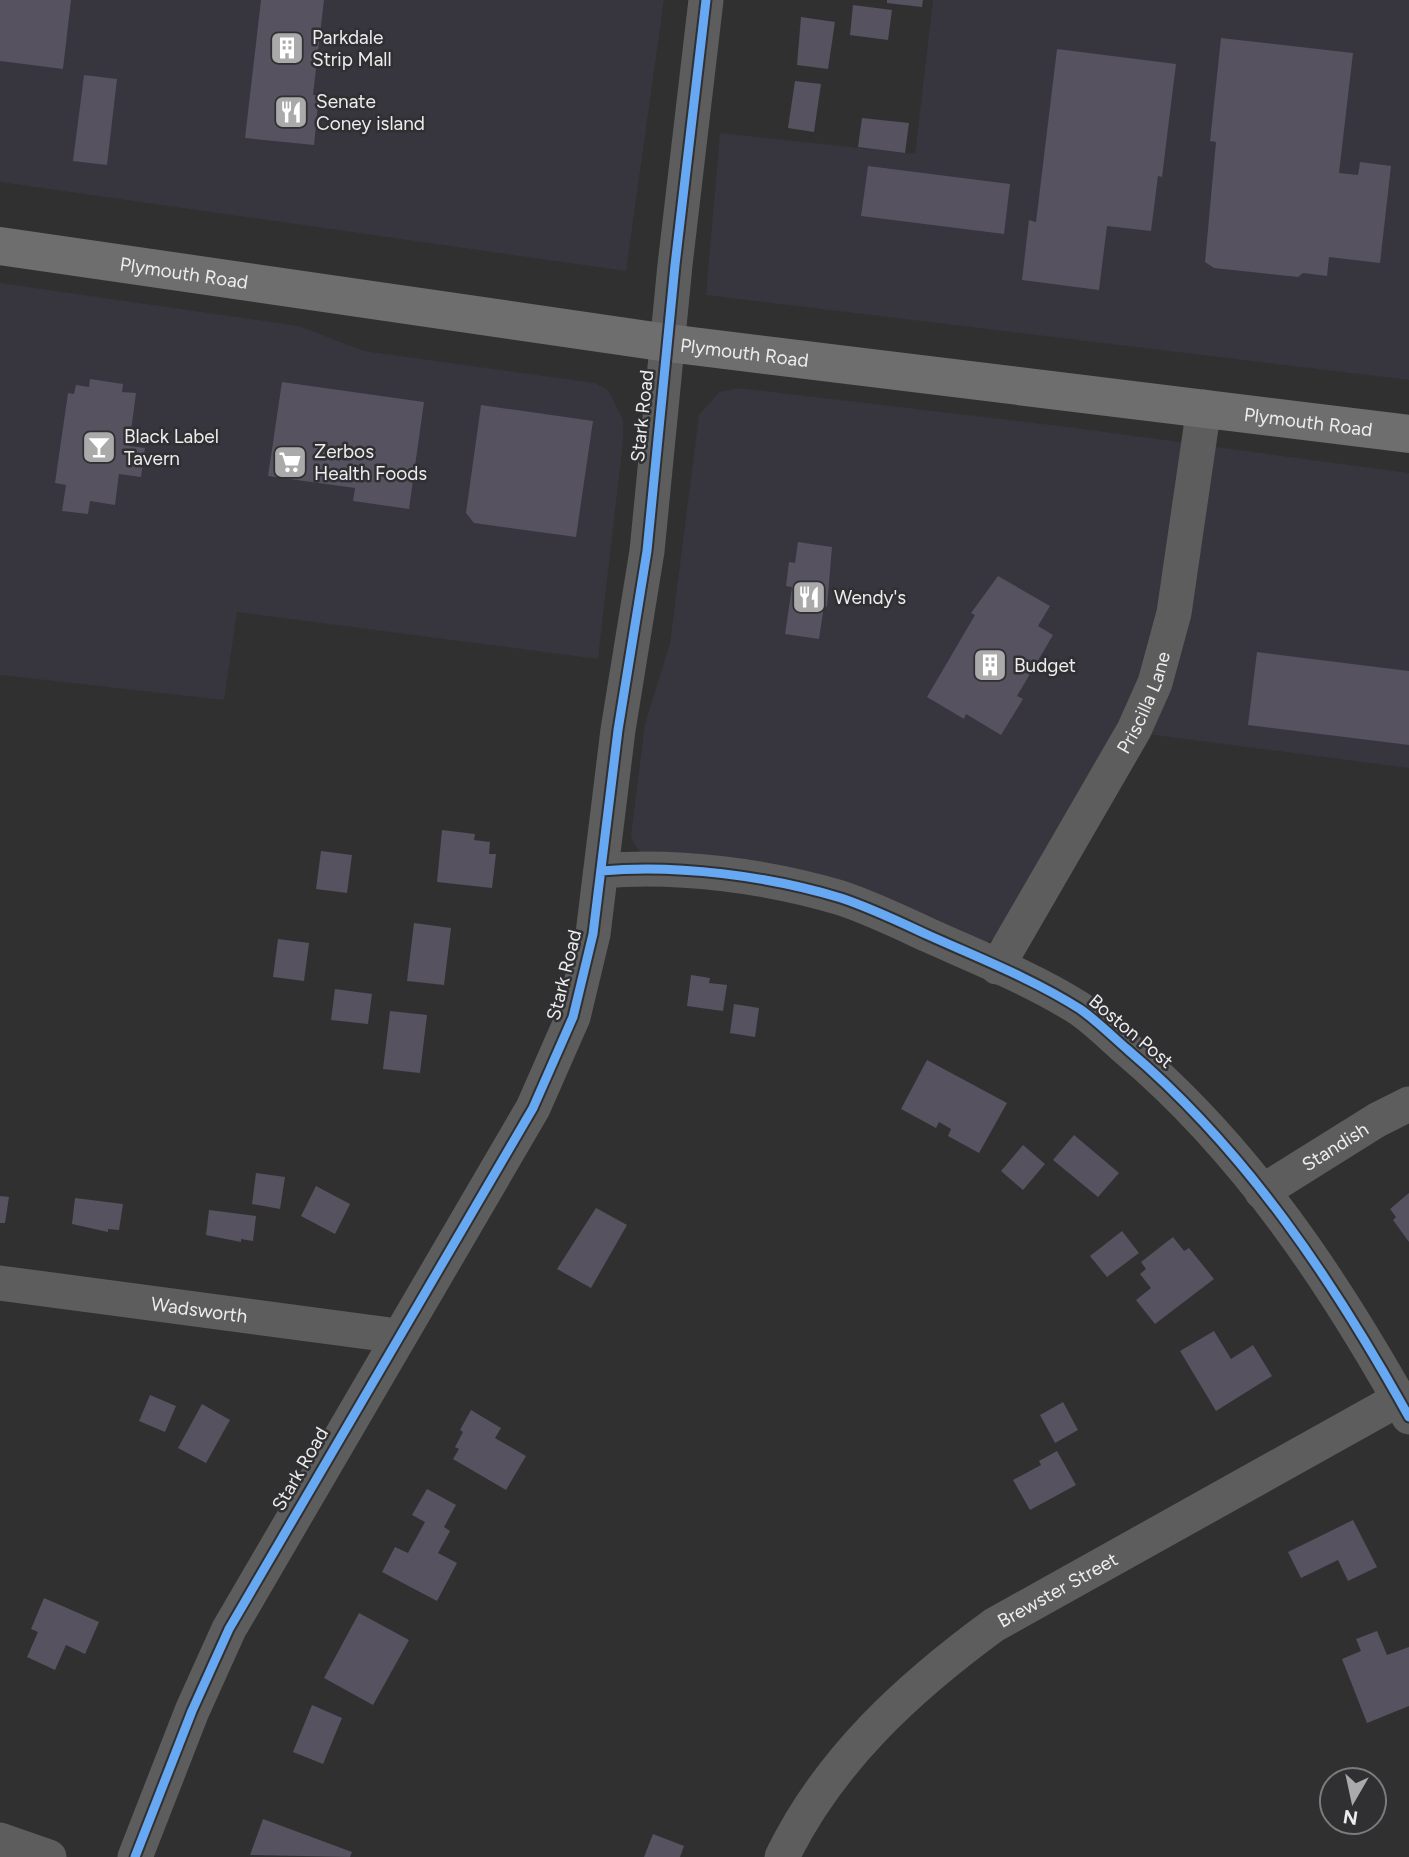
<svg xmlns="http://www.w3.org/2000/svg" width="1409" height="1857" font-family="Figtree,sans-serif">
	<rect width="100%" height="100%" fill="#303031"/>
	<path fill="#37353d" d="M 0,0 L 664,0 L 626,271 L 0,182 Z
		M 933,0 L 1409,0 L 1409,380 L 706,295 L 720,133 L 915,154 Z
		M 0,283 L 299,326 L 364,351 L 595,383 L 609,391 L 623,420 L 623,442 L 598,659 L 237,612 L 224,700 L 0,675 Z
		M 738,388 L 1068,427 L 1409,473 L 1409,768 L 1146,734 L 998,936 L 986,943 L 643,855 L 634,844 L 631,835 L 645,724 L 670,643 L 699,415 L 719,392 Z"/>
	<path fill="#565260" d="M 0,0 L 71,0 L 63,69 L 0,61 Z
		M 261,0 L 324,0 L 313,95 L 319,95 L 314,145 L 245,138 Z
		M 887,0 L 923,0 L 922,7 L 887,3 Z
		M 853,5 L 892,10 L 888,40 L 850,35 Z
		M 801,17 L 835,22 L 828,69 L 797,65 Z
		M 1221,38 L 1353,53 L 1339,173 L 1358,175 L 1360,162 L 1391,166 L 1380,263 L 1329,257 L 1327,276 L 1303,273 L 1298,277 L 1214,268 L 1205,262 L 1216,142 L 1210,141 Z
		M 1057,49 L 1176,64 L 1162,177 L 1158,176 L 1151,231 L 1107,226 L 1099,290 L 1022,280 L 1029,220 L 1036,222 Z
		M 84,75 L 117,79 L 107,165 L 73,161 Z
		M 795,81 L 821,84 L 814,132 L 788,128 Z
		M 862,118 L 909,123 L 905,153 L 858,147 Z
		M 868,166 L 1010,184 L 1004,234 L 861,216 Z
		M 90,379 L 123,384 L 122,392 L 136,393 L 129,446 L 145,448 L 141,477 L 119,474 L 115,505 L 90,501 L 88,514 L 62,511 L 66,485 L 55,483 L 68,393 L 74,394 L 76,385 L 89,387 Z
		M 282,382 L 424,402 L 409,509 L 353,501 L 355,488 L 268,476 Z
		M 481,405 L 593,421 L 576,537 L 474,523 L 466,513 Z
		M 798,542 L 832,547 L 827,607 L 824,606 L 819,639 L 785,634 L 792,587 L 786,586 L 789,562 L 795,563 Z
		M 998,576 L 1050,606 L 1038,626 L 1053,635 L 1017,696 L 1023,699 L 1001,735 L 966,714 L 964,719 L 927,697 L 975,615 L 971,613 Z
		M 1257,652 L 1409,671 L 1409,745 L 1248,725 Z
		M 442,830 L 475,834 L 474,840 L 490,842 L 489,854 L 496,854 L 492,888 L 437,882 Z
		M 321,851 L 352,855 L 347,893 L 316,889 Z
		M 414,923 L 451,928 L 444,985 L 407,981 Z
		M 278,939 L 309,943 L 304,981 L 273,977 Z
		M 691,975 L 710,978 L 709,983 L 727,985 L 723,1011 L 687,1006 Z
		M 335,989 L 372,994 L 368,1024 L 331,1020 Z
		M 734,1004 L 759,1008 L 755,1037 L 730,1033 Z
		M 390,1011 L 427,1015 L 420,1073 L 383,1069 Z
		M 927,1060 L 1007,1103 L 979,1153 L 948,1136 L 951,1129 L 939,1122 L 936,1128 L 901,1109 Z
		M 1074,1135 L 1119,1173 L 1098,1197 L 1053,1160 Z
		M 1023,1145 L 1045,1164 L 1023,1190 L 1001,1171 Z
		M 256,1173 L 285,1177 L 280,1209 L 252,1204 Z
		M 316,1186 L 350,1204 L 335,1234 L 301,1216 Z
		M 1409,1193 L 1409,1242 L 1393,1220 L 1396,1217 L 1390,1209 Z
		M 0,1196 L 9,1197 L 5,1223 L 0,1223 Z
		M 75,1198 L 123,1204 L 119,1230 L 108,1229 L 108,1232 L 72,1224 Z
		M 596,1208 L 627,1225 L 591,1288 L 557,1269 Z
		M 209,1210 L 256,1216 L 253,1241 L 241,1239 L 241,1242 L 206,1235 Z
		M 1122,1231 L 1139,1253 L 1107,1277 L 1090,1256 Z
		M 1173,1237 L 1184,1251 L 1189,1248 L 1214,1279 L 1155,1324 L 1136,1300 L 1151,1288 L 1140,1274 L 1146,1269 L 1141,1262 Z
		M 1214,1331 L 1231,1359 L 1253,1345 L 1272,1376 L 1216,1411 L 1180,1351 Z
		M 150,1395 L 176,1406 L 165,1432 L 139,1421 Z
		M 1063,1402 L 1078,1430 L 1055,1443 L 1040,1415 Z
		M 202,1404 L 230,1420 L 206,1463 L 178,1448 Z
		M 471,1410 L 501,1428 L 495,1438 L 526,1456 L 506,1490 L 453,1459 L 459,1449 L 455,1447 L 463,1432 L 460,1430 Z
		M 1057,1451 L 1076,1485 L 1030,1510 L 1013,1480 L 1041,1465 L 1039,1461 Z
		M 427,1489 L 456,1505 L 444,1527 L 450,1531 L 438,1553 L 457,1563 L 437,1601 L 382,1572 L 395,1547 L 408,1553 L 425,1522 L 412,1515 Z
		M 1353,1520 L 1377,1567 L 1348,1581 L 1338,1560 L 1301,1578 L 1288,1552 Z
		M 44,1598 L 99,1622 L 85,1654 L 66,1645 L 55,1670 L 27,1657 L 38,1632 L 31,1629 Z
		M 359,1613 L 409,1640 L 373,1705 L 324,1678 Z
		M 1377,1631 L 1387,1655 L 1409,1647 L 1409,1706 L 1367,1723 L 1342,1659 L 1361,1651 L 1356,1639 Z
		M 312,1705 L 342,1718 L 323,1764 L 293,1752 Z
		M 263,1819 L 352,1852 L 350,1857 L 250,1855 Z
		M 653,1834 L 684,1846 L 680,1857 L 644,1857 Z"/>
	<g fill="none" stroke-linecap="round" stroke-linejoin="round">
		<g stroke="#5d5d5d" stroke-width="35">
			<path d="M 601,871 C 677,864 768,876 841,898 C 871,908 900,922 928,935 C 979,958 1033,979 1080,1009 C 1097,1021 1113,1037 1128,1050 C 1247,1151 1334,1282 1409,1417"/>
			<path id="s1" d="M 997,967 L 1134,730 L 1155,683 L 1174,613 L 1204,407"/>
			<path id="s2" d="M 1262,1192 L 1377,1120 L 1409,1104"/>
			<path id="s3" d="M 0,1283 L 398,1336"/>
			<path d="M 0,1840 L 49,1857"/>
			<path d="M 135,1857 L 192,1711 L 229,1629 L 533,1108 L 573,1017 L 593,934 L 618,730 L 647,551 L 675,265 L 706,0"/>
			<path id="s4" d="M 782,1857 C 829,1760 908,1688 994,1625 L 1399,1399"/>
		</g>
		<path stroke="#6e6e6f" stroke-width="38" id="s5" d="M 0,246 L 668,343 L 1409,434"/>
		<g stroke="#302f32" stroke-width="13">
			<path id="cycleway" d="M 601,871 C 677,864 768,876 841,898 C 871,908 900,922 928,935 C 979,958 1033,979 1080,1009 C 1097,1021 1113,1037 1128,1050 C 1247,1151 1334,1282 1409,1417
				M 135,1857 L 192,1711 L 229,1629 L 533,1108 L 573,1017 L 593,934 L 618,730 L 647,551 L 675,265 L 706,0"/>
		</g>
		<use href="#cycleway" stroke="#66a8f1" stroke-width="9"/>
	</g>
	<defs>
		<g id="building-square" transform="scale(1.75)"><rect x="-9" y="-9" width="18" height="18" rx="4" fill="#aaaaab" stroke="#302f32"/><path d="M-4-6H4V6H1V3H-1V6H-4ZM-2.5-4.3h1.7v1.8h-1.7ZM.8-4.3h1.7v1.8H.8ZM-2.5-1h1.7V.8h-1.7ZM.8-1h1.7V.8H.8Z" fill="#fff"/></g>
		<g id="restaurant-square" transform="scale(1.75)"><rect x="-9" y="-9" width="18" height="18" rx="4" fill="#aaaaab" stroke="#302f32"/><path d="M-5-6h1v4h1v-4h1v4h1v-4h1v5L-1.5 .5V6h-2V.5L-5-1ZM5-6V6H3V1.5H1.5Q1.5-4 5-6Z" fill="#fff"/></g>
		<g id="bar-square" transform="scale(1.75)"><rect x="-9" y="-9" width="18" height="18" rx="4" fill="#aaaaab" stroke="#302f32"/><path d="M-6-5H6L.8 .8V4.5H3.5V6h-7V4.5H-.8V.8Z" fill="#fff"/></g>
		<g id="supermarket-square" transform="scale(1.75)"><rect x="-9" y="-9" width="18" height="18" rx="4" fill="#aaaaab" stroke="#302f32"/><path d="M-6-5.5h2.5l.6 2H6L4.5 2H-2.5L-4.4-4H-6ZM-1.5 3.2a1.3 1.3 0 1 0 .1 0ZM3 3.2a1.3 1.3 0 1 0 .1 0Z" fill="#fff"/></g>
	</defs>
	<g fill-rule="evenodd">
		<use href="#building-square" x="287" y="48"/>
		<use href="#restaurant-square" x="291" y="112"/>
		<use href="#bar-square" x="99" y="447"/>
		<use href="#supermarket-square" x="290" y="462"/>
		<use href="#restaurant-square" x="809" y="597"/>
		<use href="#building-square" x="990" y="665"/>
	</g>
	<g text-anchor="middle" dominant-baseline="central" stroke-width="5" stroke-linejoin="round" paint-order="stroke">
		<g font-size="19" fill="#ecebed" stroke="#302f32" text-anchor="start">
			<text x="312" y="37">Parkdale<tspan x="312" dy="22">Strip Mall</tspan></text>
			<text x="316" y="101">Senate<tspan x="316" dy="22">Coney island</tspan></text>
			<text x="124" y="436">Black Label<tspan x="124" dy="22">Tavern</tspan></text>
			<text x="314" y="451">Zerbos<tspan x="314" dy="22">Health Foods</tspan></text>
			<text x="834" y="597">Wendy's</text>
			<text x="1014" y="665">Budget</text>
		</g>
		<g font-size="19" fill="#ecebed" stroke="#302f32">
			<text stroke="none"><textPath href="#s5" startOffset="186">Plymouth Road</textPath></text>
			<text stroke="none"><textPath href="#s5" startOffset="752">Plymouth Road</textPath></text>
			<text transform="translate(642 416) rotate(-84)">Stark Road</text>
			<text stroke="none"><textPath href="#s5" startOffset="1320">Plymouth Road</textPath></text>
			<text stroke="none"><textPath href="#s1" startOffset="303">Priscilla Lane</textPath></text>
			<text transform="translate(564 975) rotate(-76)">Stark Road</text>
			<text transform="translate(1131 1031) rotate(40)">Boston Post</text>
			<text stroke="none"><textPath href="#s2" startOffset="86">Standish</textPath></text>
			<text stroke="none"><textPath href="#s3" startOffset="201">Wadsworth</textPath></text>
			<text transform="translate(300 1469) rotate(-60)">Stark Road</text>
			<text stroke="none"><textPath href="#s4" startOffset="390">Brewster Street</textPath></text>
		</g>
	</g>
	<g transform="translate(1353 1801) rotate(189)"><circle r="33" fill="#302f32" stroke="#7b7a7d" stroke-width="2"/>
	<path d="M0-5L12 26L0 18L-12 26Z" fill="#aaaaab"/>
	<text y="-10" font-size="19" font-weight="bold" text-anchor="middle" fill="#ecebed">N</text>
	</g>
</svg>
